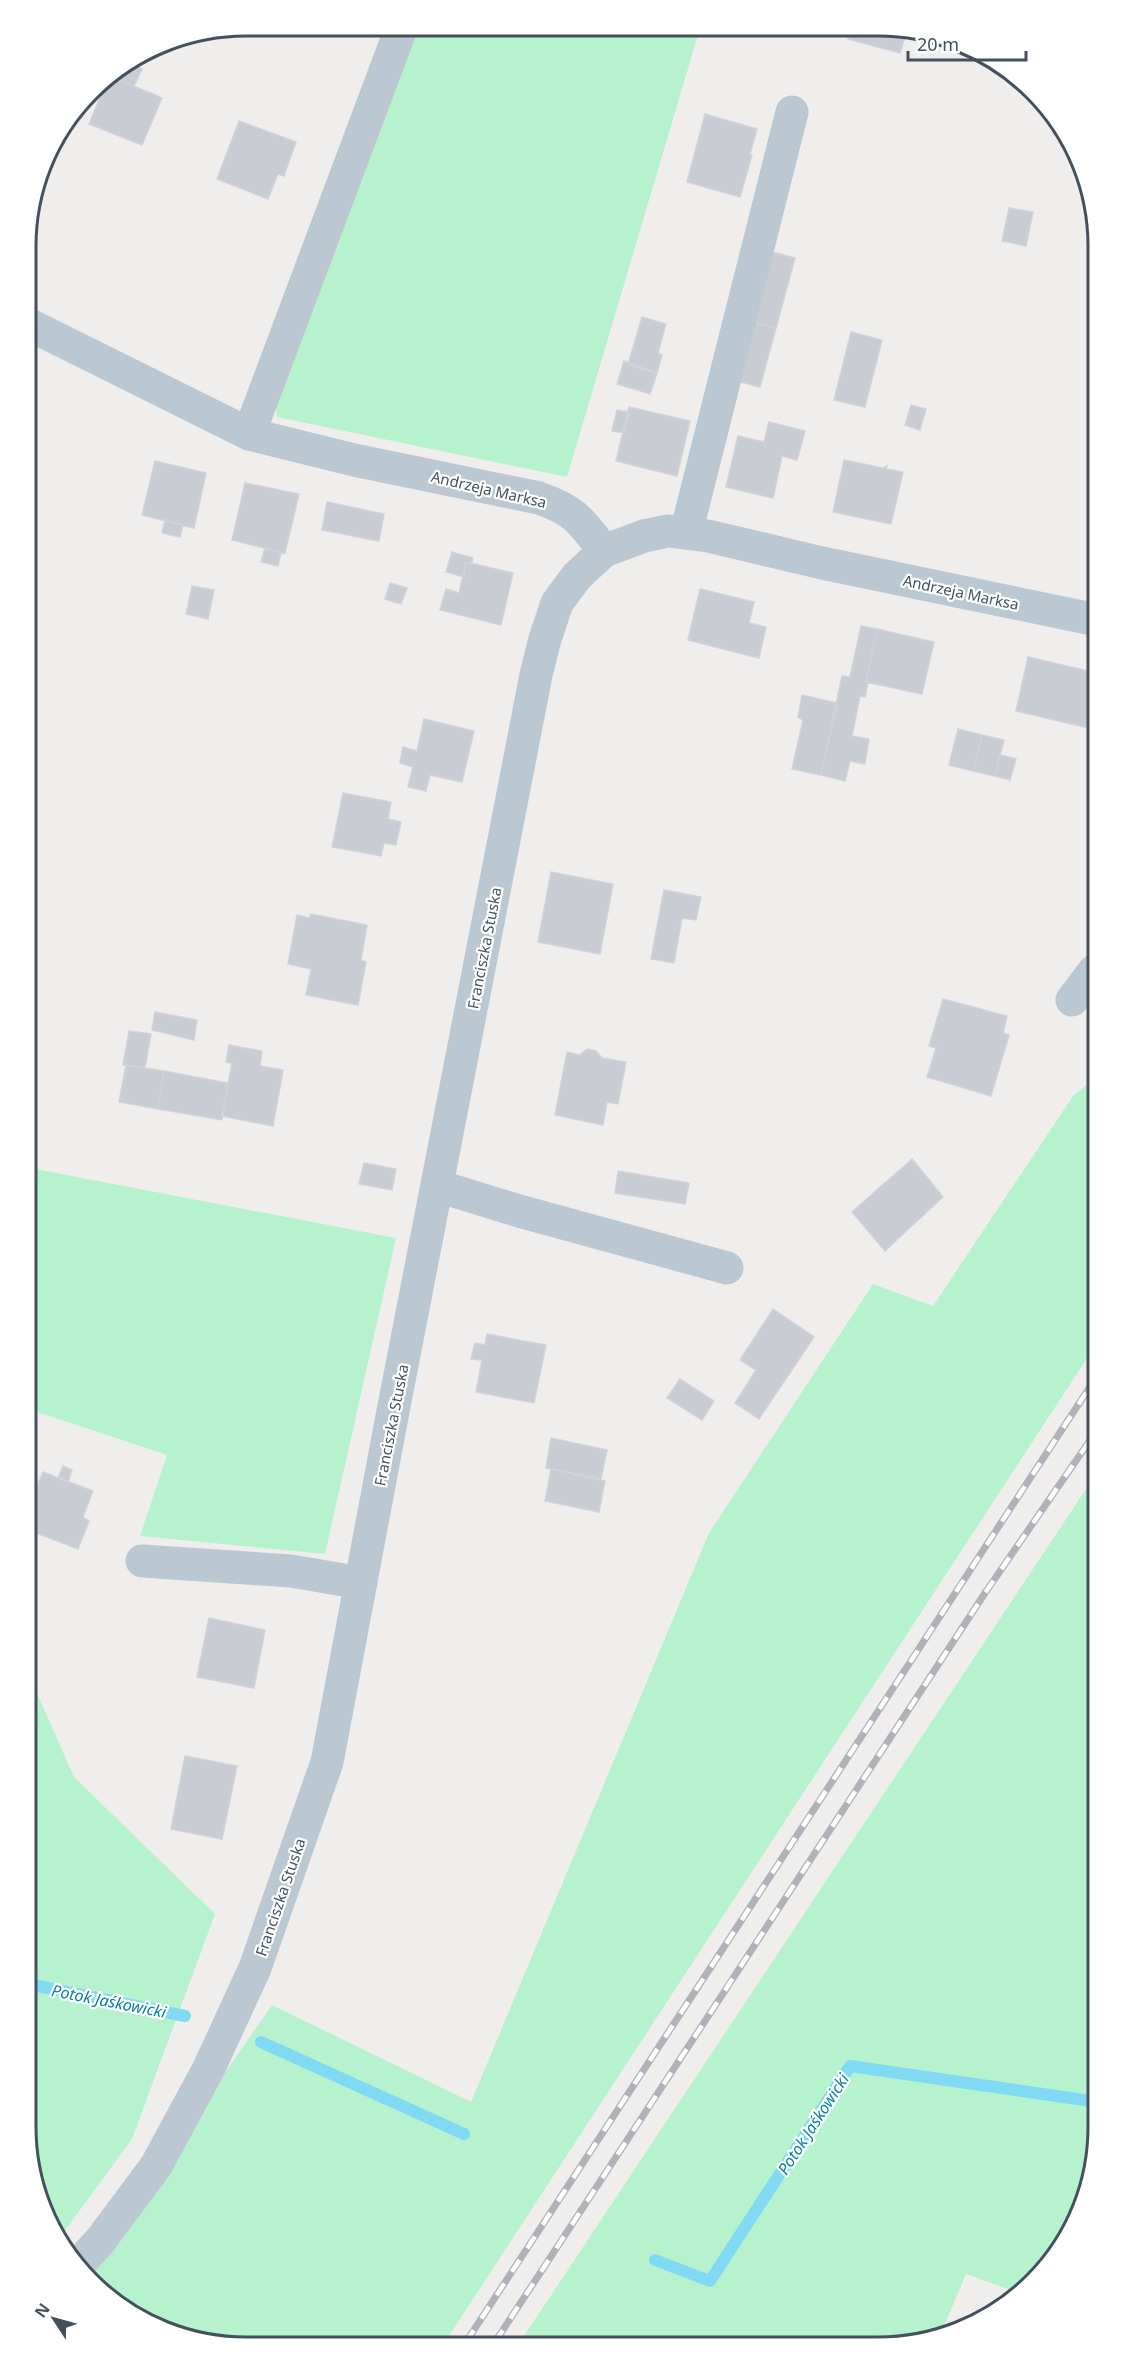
<svg xmlns="http://www.w3.org/2000/svg" width="1124" height="2373" font-family="'Noto Sans',sans-serif">
	<rect width="100%" height="100%" fill="#f0eded"/>
	<path fill="#b7f2ce" d="M 412,27 L 700,28 L 567,477 L 277,417 L 274,391 Z
		M 1094,1079 L 1095,1346 L 445,2342 L 204,2343 L 148,2325 L 100,2292 L 85,2274 L 272,2005 L 471,2102 L 709,1533 L 873,1284 L 933,1306 L 1073,1096 Z
		M 30,1168 L 396,1238 L 325,1554 L 140,1536 L 167,1455 L 31,1410 Z
		M 1096,1474 L 1098,2141 L 1082,2211 L 1044,2272 L 1019,2293 L 966,2274 L 939,2338 L 935,2340 L 520,2342 Z
		M 32,1682 L 74,1777 L 215,1914 L 132,2139 L 58,2240 L 33,2184 Z"/>
	<g fill="none" stroke-linecap="round" stroke-linejoin="round">
		<path stroke="#81daf3" stroke-width="12" d="M 33,1985 L 185,2016
			M 261,2042 L 464,2134
			M 655,2260 L 710,2281 L 850,2066 L 1098,2102"/>
	</g>
	<path fill="#c9ccd3" stroke="#d1d3da" stroke-width="1.5" d="M 850,29 L 907,30 L 900,53 L 848,39 Z
		M 128,63 L 142,69 L 134,86 L 109,76 Z
		M 109,76 L 162,98 L 142,145 L 89,124 Z
		M 705,114 L 757,129 L 750,154 L 752,155 L 740,197 L 687,182 Z
		M 239,121 L 296,142 L 284,176 L 278,174 L 268,199 L 217,179 Z
		M 1009,208 L 1033,212 L 1026,246 L 1002,241 Z
		M 772,252 L 795,258 L 776,328 L 753,322 Z
		M 642,317 L 666,324 L 658,353 L 662,355 L 657,373 L 628,365 Z
		M 753,322 L 776,328 L 760,387 L 737,381 Z
		M 851,332 L 882,340 L 865,407 L 834,400 Z
		M 624,361 L 657,373 L 650,394 L 617,384 Z
		M 911,405 L 926,409 L 920,430 L 905,425 Z
		M 629,407 L 690,421 L 677,476 L 616,461 Z
		M 617,410 L 629,412 L 624,433 L 612,431 Z
		M 769,422 L 805,431 L 797,460 L 782,456 L 773,498 L 726,487 L 738,436 L 764,442 Z
		M 844,460 L 883,468 L 887,466 L 886,469 L 903,472 L 891,524 L 833,512 Z
		M 155,461 L 206,473 L 194,528 L 142,515 Z
		M 245,483 L 299,494 L 285,553 L 232,540 Z
		M 327,502 L 384,514 L 379,541 L 322,530 Z
		M 165,520 L 183,525 L 180,537 L 162,533 Z
		M 265,548 L 281,552 L 278,566 L 261,562 Z
		M 452,552 L 473,558 L 471,564 L 466,562 L 464,577 L 446,572 Z
		M 466,562 L 513,573 L 501,625 L 440,610 L 446,589 L 459,593 Z
		M 390,583 L 407,588 L 401,604 L 385,599 Z
		M 192,586 L 214,590 L 208,619 L 186,614 Z
		M 700,589 L 754,602 L 749,623 L 766,627 L 759,658 L 688,640 Z
		M 861,626 L 877,629 L 866,682 L 868,682 L 865,697 L 860,696 L 852,736 L 869,739 L 865,764 L 850,761 L 845,781 L 821,775 L 842,676 L 850,677 Z
		M 877,629 L 934,642 L 922,694 L 866,682 Z
		M 1028,657 L 1093,672 L 1093,729 L 1016,711 Z
		M 802,695 L 837,703 L 821,775 L 792,769 L 803,720 L 798,717 Z
		M 424,719 L 474,731 L 462,782 L 430,775 L 426,791 L 408,787 L 413,767 L 400,763 L 403,747 L 417,751 Z
		M 958,729 L 982,735 L 973,771 L 949,765 Z
		M 982,735 L 1004,740 L 995,776 L 973,771 Z
		M 1000,755 L 1016,759 L 1010,780 L 995,776 Z
		M 343,793 L 391,802 L 388,819 L 401,822 L 396,845 L 384,843 L 381,856 L 332,847 Z
		M 551,872 L 613,884 L 600,954 L 538,942 Z
		M 664,890 L 701,897 L 696,920 L 682,918 L 674,963 L 651,959 Z
		M 311,914 L 367,925 L 361,960 L 366,962 L 358,1005 L 306,995 L 311,969 L 288,964 L 297,915 L 309,918 Z
		M 943,999 L 1007,1016 L 1003,1033 L 1009,1035 L 991,1096 L 927,1077 L 936,1048 L 929,1046 Z
		M 155,1012 L 197,1020 L 194,1040 L 152,1030 Z
		M 129,1031 L 151,1034 L 145,1068 L 123,1065 Z
		M 229,1045 L 262,1051 L 260,1066 L 283,1070 L 273,1126 L 222,1116 L 232,1063 L 226,1062 Z
		M 587,1049 L 596,1051 L 602,1058 L 626,1062 L 618,1104 L 607,1102 L 603,1125 L 555,1115 L 567,1052 L 580,1055 Z
		M 126,1065 L 164,1071 L 158,1109 L 119,1102 Z
		M 164,1071 L 228,1083 L 222,1120 L 158,1109 Z
		M 912,1159 L 943,1197 L 885,1251 L 852,1212 Z
		M 364,1163 L 396,1169 L 392,1190 L 359,1184 Z
		M 618,1171 L 689,1183 L 685,1204 L 615,1193 Z
		M 773,1309 L 814,1337 L 759,1419 L 735,1403 L 756,1370 L 740,1360 Z
		M 487,1334 L 546,1345 L 534,1403 L 476,1392 L 482,1360 L 471,1359 L 475,1343 L 485,1345 Z
		M 680,1379 L 714,1401 L 702,1420 L 667,1398 Z
		M 551,1438 L 607,1450 L 601,1479 L 546,1468 Z
		M 63,1466 L 72,1470 L 68,1482 L 58,1478 Z
		M 551,1469 L 605,1481 L 599,1512 L 545,1501 Z
		M 43,1472 L 93,1491 L 83,1517 L 89,1521 L 78,1549 L 31,1531 L 31,1501 Z
		M 209,1618 L 265,1630 L 254,1688 L 197,1677 Z
		M 185,1756 L 237,1766 L 222,1839 L 171,1829 Z"/>
	<g fill="none" stroke-linecap="round" stroke-linejoin="round">
		<path stroke="#bcc8d1" stroke-width="33" d="M 28,324 L 249,434 L 354,460 L 539,498 C 576,511 581,521 604,551
			M 249,434 L 402,26
			M 686,533 L 792,112
			M 1072,1000 L 1094,971
			M 438,1186 L 519,1211 L 727,1268
			M 142,1561 L 291,1571 L 361,1583
			M 78,2265 L 100,2241 L 156,2166 L 209,2068 L 255,1968 L 327,1762 L 394,1406 L 536,675 L 545,639 L 557,603 L 577,576 L 604,551 L 644,536 L 668,531 L 708,536 L 822,563 L 1092,619"/>
		<g stroke="#afb2b8" stroke-width="7">
			<path id="rail" d="M 466,2342 L 1095,1379
				M 495,2342 L 985,1593 L 1095,1433"/>
		</g>
		<use href="#rail" stroke="#fff" stroke-width="4.5" stroke-dasharray="14" stroke-linecap="butt"/>
	</g>
	<g text-anchor="middle" dominant-baseline="central" stroke-width="4.5" stroke-linejoin="round" paint-order="stroke">
		<g font-size="15" fill="#44515c" stroke="#fff">
			<text transform="translate(489 489) rotate(13)">Andrzeja Marksa</text>
			<text transform="translate(961 592) rotate(12)">Andrzeja Marksa</text>
			<text transform="translate(484 948) rotate(-79)">Franciszka Stuska</text>
			<text transform="translate(391 1425) rotate(-79)">Franciszka Stuska</text>
			<text transform="translate(280 1897) rotate(-71)">Franciszka Stuska</text>
		</g>
		<g font-size="16" font-style="italic" fill="#0380a2" stroke="#fff">
			<text transform="translate(109 2001) rotate(11)">Potok Jaśkowicki</text>
			<text transform="translate(813 2124) rotate(-57)">Potok Jaśkowicki</text>
		</g>
	</g>
	<path d="M0 0H1124V2373H0ZM246 36H878A210 210 0 0 1 1088 246V2127A210 210 0 0 1 878 2337H246A210 210 0 0 1 36 2127V246A210 210 0 0 1 246 36Z" fill="#fff" fill-rule="evenodd"/>
	<path fill="none" stroke="#44515c" stroke-width="3" d="M246 36H878A210 210 0 0 1 1088 246V2127A210 210 0 0 1 878 2337H246A210 210 0 0 1 36 2127V246A210 210 0 0 1 246 36Z"/>
	<g transform="translate(54 2319) rotate(306)" stroke="#ffffff" stroke-width="4.5" paint-order="stroke">
	<path d="M0-4.5L10 22L0 15L-10 22Z" fill="#44515c"/>
	<text y="-9" font-size="16" font-weight="bold" text-anchor="middle" fill="#44515c">N</text>
	</g>
	<path d="M908 51v9h118v-9" fill="none" stroke="#44515c" stroke-width="3"/>
	<text x="917" y="51" font-size="18" fill="#44515c" stroke="#ffffff" stroke-width="4.5" paint-order="stroke">20 m</text>
</svg>
